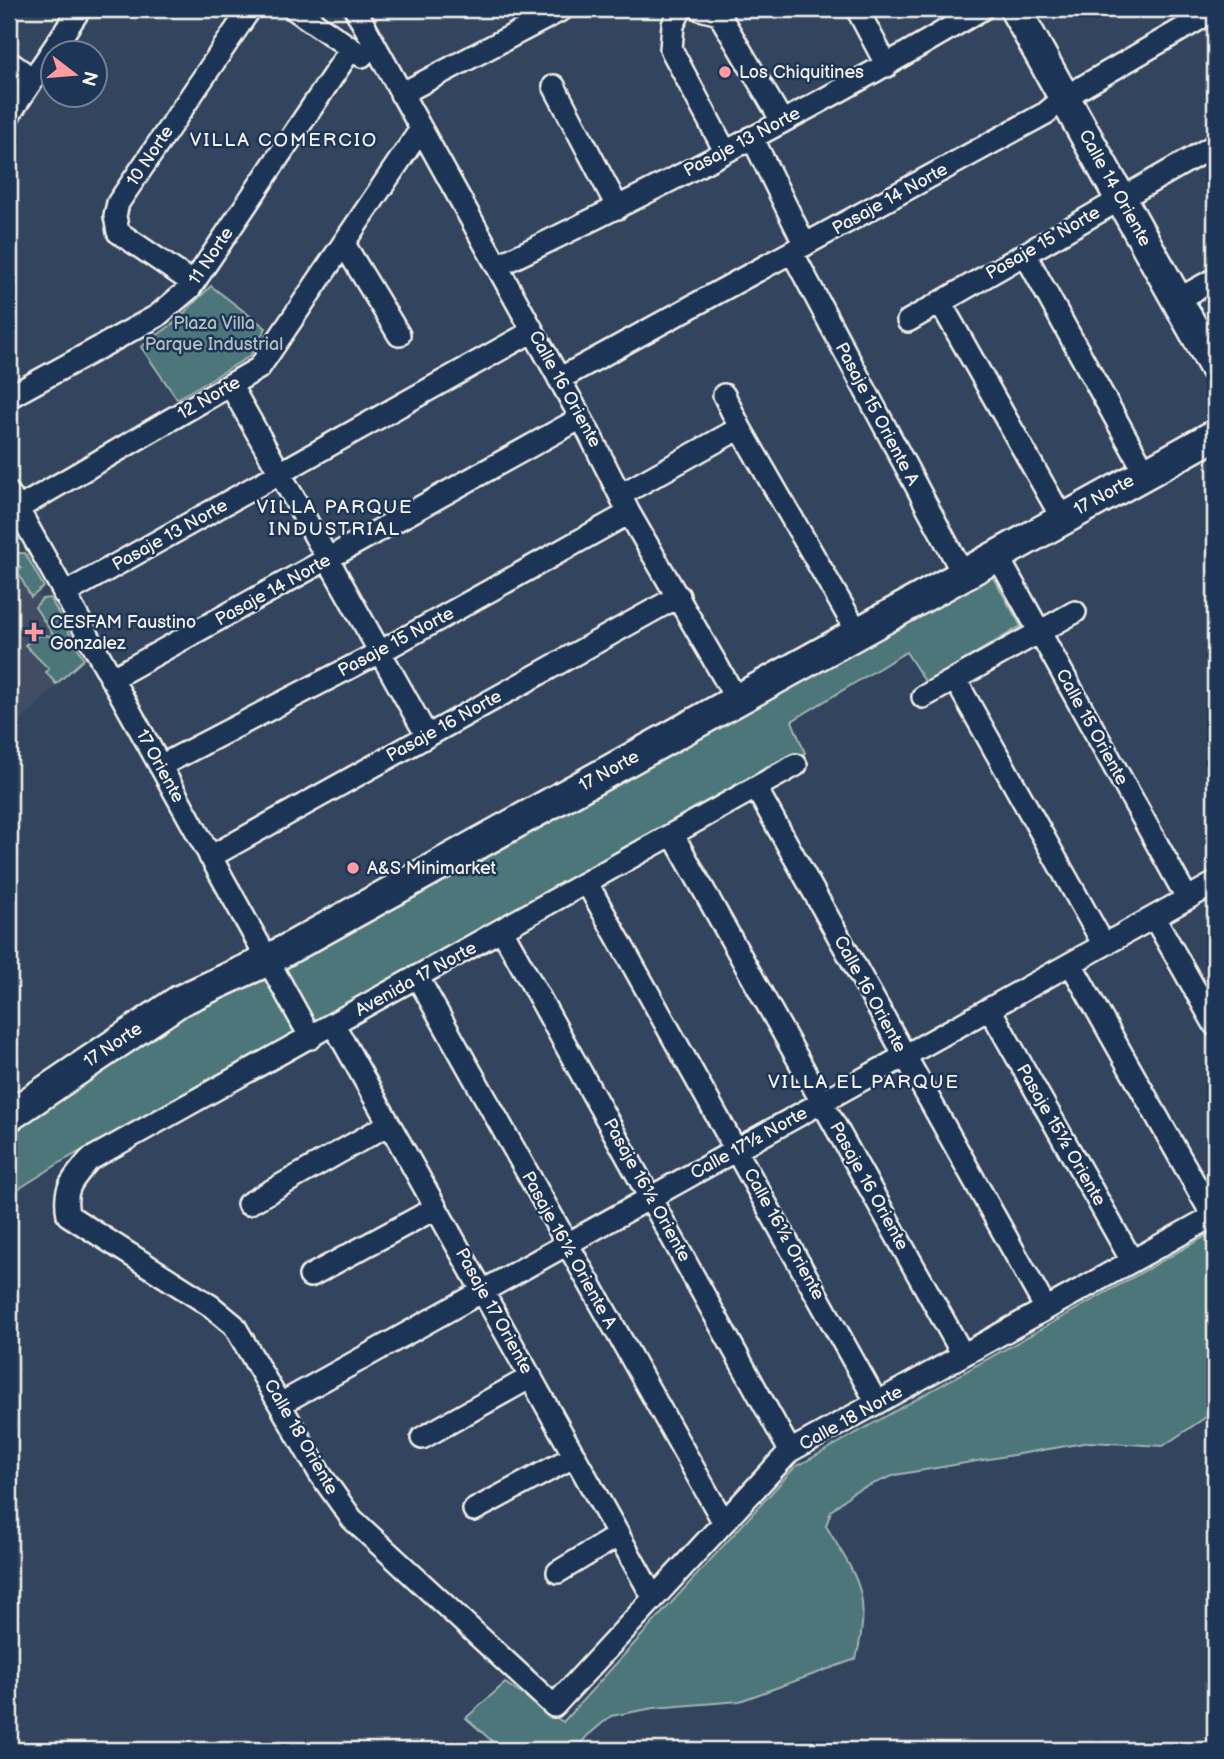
<svg xmlns="http://www.w3.org/2000/svg" width="1224" height="1759" font-family="'Balsamiq Sans',sans-serif">
	<rect width="100%" height="100%" fill="#32445e"/>
	<filter id="ink" filterUnits="userSpaceOnUse"><feTurbulence type="fractalNoise" baseFrequency=".0143" numOctaves="2"/><feDisplacementMap in="SourceGraphic" scale="14" xChannelSelector="R" yChannelSelector="G"/><feConvolveMatrix kernelMatrix="1 2 1 2 8 2 1 2 1" color-interpolation-filters="sRGB"/></filter>
	<g filter="url(#ink)">
		<path fill="#414e62" d="M 9,543 L 78,664 L 9,733 Z"/>
		<path fill="#4d767a" stroke="#a0b4b1" stroke-width="2" d="M 211,286 L 266,328 L 250,356 L 177,399 L 141,347 L 174,323 Z
			M 15,553 L 25,553 L 44,587 L 31,597 L 18,573 L 21,568 L 11,560 Z
			M 990,572 L 1021,626 L 926,683 L 906,652 L 792,721 L 805,753 L 66,1159 L 9,1195 L 9,1136 L 195,1005 Z
			M 50,598 L 84,659 L 56,684 L 46,672 L 49,669 L 25,645 L 39,635 L 54,636 L 35,607 L 42,599 Z
			M 1215,1231 L 1215,1401 L 1206,1417 L 1163,1446 L 1090,1442 L 895,1475 L 853,1492 L 831,1511 L 826,1526 C 859,1581 872,1594 856,1659 L 740,1701 L 654,1708 L 611,1716 L 587,1736 L 576,1750 L 502,1750 L 466,1718 L 505,1683 L 563,1722 L 794,1468 Z"/>
		<g fill="none" stroke-linecap="round" stroke-linejoin="round">
			<g stroke="#f4f1e8" stroke-width="26">
				<path id="street" d="M 294,9 L 362,56
					M 355,9 L 587,429 L 629,513 L 737,700
					M 681,9 L 673,25 L 671,49 L 725,151
					M 700,9 L 719,14 L 782,121
					M 857,9 L 887,66
					M 9,62 L 33,79
					M 554,86 L 618,208
					M 401,94 L 563,9
					M 9,115 L 80,9
					M 752,137 L 805,245
					M 344,244 L 399,335
					M 792,252 L 963,574
					M 1025,254 L 1145,472
					M 497,266 C 662,187 825,103 982,9
					M 193,283 L 118,232 L 115,216 L 118,203 L 250,9
					M 1177,300 L 1215,279
					M 940,302 L 1062,518
					M 908,321 L 1215,145
					M 559,379 L 1046,113 L 1065,97 L 1215,10
					M 231,386 L 427,736
					M 724,395 L 740,428 L 858,633
					M 9,397 L 157,316 L 190,288 L 351,49
					M 9,493 L 311,1038
					M 622,494 L 740,428
					M 17,509 L 259,368 L 421,129
					M 997,555 L 1187,898
					M 64,594 L 533,331
					M 111,679 L 581,418
					M 955,679 L 1104,945
					M 923,697 L 1075,612
					M 796,765 L 89,1160 C 72,1181 63,1187 68,1215 L 211,1306 L 234,1325 L 320,1474 L 352,1519 L 554,1706 L 790,1451 L 1215,1215
					M 160,766 L 380,652 L 629,513
					M 756,788 L 1046,1309
					M 673,835 L 963,1355
					M 210,857 L 679,596
					M 587,883 L 877,1403
					M 1154,917 L 1215,1025
					M 502,930 L 790,1451
					M 1071,964 L 1213,1216
					M 418,978 L 723,1521
					M 990,1009 L 1132,1261
					M 334,1025 L 653,1597
					M 248,1204 L 389,1124
					M 310,1276 L 436,1208
					M 282,1403 L 1215,883
					M 422,1438 L 531,1377
					M 474,1510 L 575,1456
					M 558,1572 L 619,1535"/>
			</g>
			<g stroke="#f4f1e8" stroke-width="35">
				<path id="secondary" d="M 1015,9 L 1215,368
					M 9,1116 L 179,1001 L 268,960 L 1215,435"/>
			</g>
			<use href="#street" stroke="#1d3557" stroke-width="21"/>
			<use href="#secondary" stroke="#1d3557" stroke-width="30"/>
		</g>
	</g>
	<g fill="#ff9aa2" stroke="#1d3557" stroke-width="2.5">
		<circle cx="725" cy="72" r="7"/>
		<path d="M30.5 621.5h7v7h7v7h-7v7h-7v-7h-7v-7h7z"/>
		<circle cx="353" cy="868" r="7"/>
	</g>
	<g text-anchor="middle" dominant-baseline="central" stroke-width="5" stroke-linejoin="round" paint-order="stroke">
		<g font-size="18" fill="#f4f1e8" stroke="#1d3557" text-anchor="start">
			<text x="739" y="72">Los Chiquitines</text>
			<text x="50" y="622">CESFAM Faustino<tspan x="50" dy="21">Gonzalez</tspan></text>
			<text x="367" y="868">A&amp;S Minimarket</text>
		</g>
		<g font-size="18" fill="#f4f1e8" stroke="#1d3557">
			<text transform="translate(742 142) rotate(-28)">Pasaje 13 Norte</text>
			<text transform="translate(150 156) rotate(-56)">10 Norte</text>
			<text transform="translate(1115 188) rotate(61)">Calle 14 Oriente</text>
			<text transform="translate(890 199) rotate(-29)">Pasaje 14 Norte</text>
			<text transform="translate(1043 243) rotate(-30)">Pasaje 15 Norte</text>
			<text transform="translate(211 256) rotate(-56)">11 Norte</text>
			<text transform="translate(565 389) rotate(61)">Calle 16 Oriente</text>
			<text transform="translate(209 398) rotate(-30)">12 Norte</text>
			<text transform="translate(877 414) rotate(62)">Pasaje 15 Oriente A</text>
			<text transform="translate(1104 495) rotate(-29)">17 Norte</text>
			<text transform="translate(170 535) rotate(-29)">Pasaje 13 Norte</text>
			<text transform="translate(273 590) rotate(-29)">Pasaje 14 Norte</text>
			<text transform="translate(396 642) rotate(-28)">Pasaje 15 Norte</text>
			<text transform="translate(444 726) rotate(-29)">Pasaje 16 Norte</text>
			<text transform="translate(1092 727) rotate(61)">Calle 15 Oriente</text>
			<text transform="translate(160 766) rotate(61)">17 Oriente</text>
			<text transform="translate(609 771) rotate(-29)">17 Norte</text>
			<text transform="translate(416 979) rotate(-29)">Avenida 17 Norte</text>
			<text transform="translate(870 994) rotate(61)">Calle 16 Oriente</text>
			<text transform="translate(113 1045) rotate(-34)">17 Norte</text>
			<text transform="translate(1061 1135) rotate(60)">Pasaje 15½ Oriente</text>
			<text transform="translate(749 1143) rotate(-29)">Calle 17½ Norte</text>
			<text transform="translate(869 1186) rotate(61)">Pasaje 16 Oriente</text>
			<text transform="translate(647 1190) rotate(61)">Pasaje 16½ Oriente</text>
			<text transform="translate(784 1234) rotate(61)">Calle 16½ Oriente</text>
			<text transform="translate(569 1250) rotate(61)">Pasaje 16½ Oriente A</text>
			<text transform="translate(494 1311) rotate(61)">Pasaje 17 Oriente</text>
			<text transform="translate(851 1418) rotate(-29)">Calle 18 Norte</text>
			<text transform="translate(301 1437) rotate(60)">Calle 18 Oriente</text>
		</g>
		<g font-size="18" fill="#b1c0bc" stroke="#1d3557">
			<text x="214" y="323">Plaza Villa<tspan x="214" dy="21">Parque Industrial</tspan></text>
		</g>
		<g font-size="19" letter-spacing="2" fill="#f4f1e8" stroke="#1d3557">
			<text x="284" y="140">VILLA COMERCIO</text>
			<text x="335" y="507">VILLA PARQUE<tspan x="335" dy="22">INDUSTRIAL</tspan></text>
			<text x="864" y="1082">VILLA EL PARQUE</text>
		</g>
	</g>
	<rect width="1224" height="1759" fill="none" stroke="#1d3557" stroke-width="35"/>
	<rect x="18" y="18" width="1189" height="1724" fill="none" stroke="#f4f1e8" stroke-width="2.5" filter="url(#ink)"/>
	<g transform="translate(74 74) rotate(106)"><circle r="33" fill="#1d3557" stroke="#738091" stroke-width="2"/>
	<path d="M0-5L12 26L0 18L-12 26Z" fill="#ff9aa2"/>
	<text y="-10" font-size="19" font-weight="bold" text-anchor="middle" fill="#f4f1e8">N</text>
	</g>
</svg>
